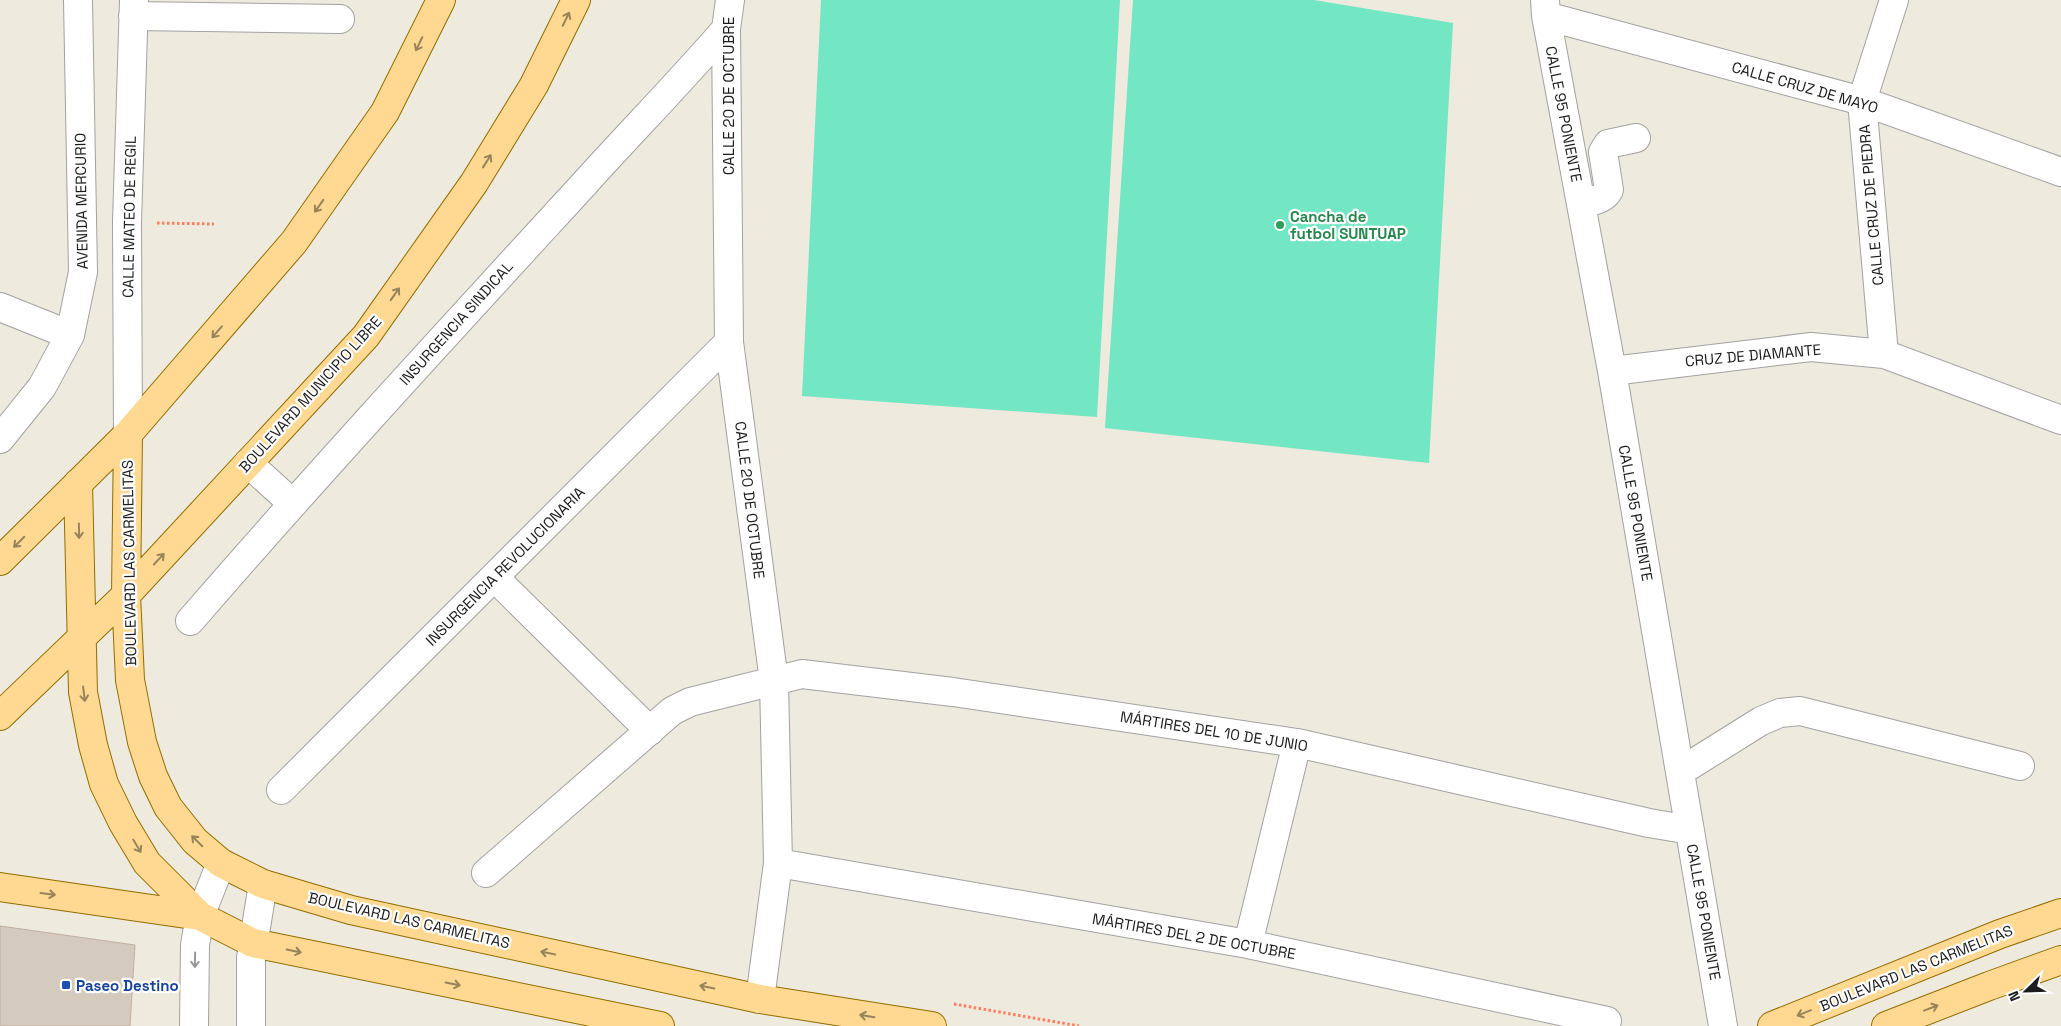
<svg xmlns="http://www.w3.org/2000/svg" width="2061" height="1026" font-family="'Space Grotesk',sans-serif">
	<rect width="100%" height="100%" fill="#eeeade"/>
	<path fill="#73e6c3" d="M 821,0 L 1120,0 L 1097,417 L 802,396 Z
		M 1133,0 L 1314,0 L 1453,23 L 1429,463 L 1105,428 Z"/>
	<path fill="#d5cabe" stroke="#c0b1a0" d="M 0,926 L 135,945 L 130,1026 L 0,1026 Z"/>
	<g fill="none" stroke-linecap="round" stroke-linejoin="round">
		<g stroke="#a2a2a2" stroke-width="30">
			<path id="minor" d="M 730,0 L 726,29 L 729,342 L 774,681 L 778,863 L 760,999
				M 1545,0 L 1546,16 L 1612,371 L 1723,1026
				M 133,16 L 340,19
				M 1546,16 L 1862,101 L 2061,172
				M 1581,204 C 1591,201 1604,200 1609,190 L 1603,152 L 1608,144 L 1636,138
				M 0,307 L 70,335
				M 1884,354 L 1862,101 L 1894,0
				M 1612,371 L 1811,347 L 1884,354 L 2061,420
				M 128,434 L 127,222 L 134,0
				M 0,439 L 42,387 L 70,335 L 83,272 L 78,0
				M 248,463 L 292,503
				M 494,577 L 650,731
				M 190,621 C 319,472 452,328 585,183 C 632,131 680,82 726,29
				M 1681,771 L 1761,721 L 1780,713 L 1800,711 L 2020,766
				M 281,790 L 729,342
				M 778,863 L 1248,944 L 1607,1021
				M 486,873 L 672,711 L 690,702 L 802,674 L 953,692 L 1297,743 L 1649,823 L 1690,830
				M 1248,944 L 1297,743
				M 194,1026 L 195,945 L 200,916 L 221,863
				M 251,1026 L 251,958 L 263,884"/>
		</g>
		<g stroke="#916d00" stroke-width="30">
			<path id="major" d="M 128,434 L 126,595 L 130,680 L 142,742 L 153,776 L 168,807 L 195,841 L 221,863 L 263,884 L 351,910 L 760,999 L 932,1026
				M 78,483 L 83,692 L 93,745 L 104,784 L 123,823 L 147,863 L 200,916 L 253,943 L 660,1026
				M 0,561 L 128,434 L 294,242 L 385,112 L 441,0
				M 0,716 L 126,595 L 366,336 L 474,183 L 534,85 L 576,0
				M 0,887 L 200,916
				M 1772,1026 L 2000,934 L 2061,913
				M 1886,1026 L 1989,986 L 2061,960"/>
		</g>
		<path stroke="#ff7c5e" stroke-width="3" stroke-dasharray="2.5 2.5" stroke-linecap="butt" d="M 157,223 L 214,224
			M 954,1004 L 1079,1026"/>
		<use href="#minor" stroke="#fff" stroke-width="28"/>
		<use href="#major" stroke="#ffd992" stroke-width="28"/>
	</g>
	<defs><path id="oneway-shaft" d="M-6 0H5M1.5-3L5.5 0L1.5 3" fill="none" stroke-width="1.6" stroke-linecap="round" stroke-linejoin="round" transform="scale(1.25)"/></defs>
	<g stroke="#98845c">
		<use href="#oneway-shaft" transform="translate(566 19) rotate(-64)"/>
		<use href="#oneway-shaft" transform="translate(419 44) rotate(116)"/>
		<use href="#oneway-shaft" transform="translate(487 161) rotate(-58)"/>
		<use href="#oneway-shaft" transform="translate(319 206) rotate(125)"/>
		<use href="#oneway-shaft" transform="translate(395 294) rotate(-55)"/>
		<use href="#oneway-shaft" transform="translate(217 332) rotate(131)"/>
		<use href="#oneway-shaft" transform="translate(79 531) rotate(89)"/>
		<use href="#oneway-shaft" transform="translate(19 542) rotate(135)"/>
		<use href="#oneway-shaft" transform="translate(159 559) rotate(-47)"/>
		<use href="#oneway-shaft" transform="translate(84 694) rotate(83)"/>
		<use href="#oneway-shaft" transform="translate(197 841) rotate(-135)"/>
		<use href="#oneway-shaft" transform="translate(137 846) rotate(59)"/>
		<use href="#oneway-shaft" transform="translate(48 894) rotate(7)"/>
		<use href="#oneway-shaft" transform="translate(294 951) rotate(12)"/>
		<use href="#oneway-shaft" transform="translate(548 953) rotate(-168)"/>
		<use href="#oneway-shaft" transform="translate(453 984) rotate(12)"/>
		<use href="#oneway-shaft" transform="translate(707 987) rotate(-168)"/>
		<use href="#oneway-shaft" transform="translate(1931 1008) rotate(-21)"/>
		<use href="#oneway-shaft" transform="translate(1804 1013) rotate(158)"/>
		<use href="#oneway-shaft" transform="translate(867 1016) rotate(-171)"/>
	</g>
	<use stroke="#989898" href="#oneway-shaft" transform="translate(195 960) rotate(91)"/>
	<circle fill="#2e9e5b" stroke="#fff" stroke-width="2" cx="1280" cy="225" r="5"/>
	<rect fill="#1a4fb4" stroke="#fff" stroke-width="2" x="61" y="980" width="10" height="10" rx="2.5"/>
	<g text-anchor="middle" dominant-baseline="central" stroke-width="4.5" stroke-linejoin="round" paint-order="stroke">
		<g font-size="15" fill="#1b1b1b" stroke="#fff">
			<text transform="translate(1805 87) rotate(16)">CALLE CRUZ DE MAYO</text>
			<text transform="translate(728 96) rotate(-90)">CALLE 20 DE OCTUBRE</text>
			<text transform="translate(1564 114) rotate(79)">CALLE 95 PONIENTE</text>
			<text transform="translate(81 201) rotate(-91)">AVENIDA MERCURIO</text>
			<text transform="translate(1871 205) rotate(-95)">CALLE CRUZ DE PIEDRA</text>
			<text transform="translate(129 217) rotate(-89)">CALLE MATEO DE REGIL</text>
			<text transform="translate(456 323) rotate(-48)">INSURGENCIA SINDICAL</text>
			<text transform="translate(1753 355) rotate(-5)">CRUZ DE DIAMANTE</text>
			<text transform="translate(310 394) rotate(-48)">BOULEVARD MUNICIPIO LIBRE</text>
			<text transform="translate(750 500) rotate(83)">CALLE 20 DE OCTUBRE</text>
			<text transform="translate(1636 513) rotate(80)">CALLE 95 PONIENTE</text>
			<text transform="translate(129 563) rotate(-91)">BOULEVARD LAS CARMELITAS</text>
			<text transform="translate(505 566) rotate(-45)">INSURGENCIA REVOLUCIONARIA</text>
			<text transform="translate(1214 731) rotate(9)">MÁRTIRES DEL 10 DE JUNIO</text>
			<text transform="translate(1704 912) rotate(80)">CALLE 95 PONIENTE</text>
			<text transform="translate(409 920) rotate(13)">BOULEVARD LAS CARMELITAS</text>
			<text transform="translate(1194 936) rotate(10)">MÁRTIRES DEL 2 DE OCTUBRE</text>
			<text transform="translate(1916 968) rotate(-22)">BOULEVARD LAS CARMELITAS</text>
		</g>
		<g font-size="15" font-weight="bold" fill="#27864d" stroke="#fff" text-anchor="start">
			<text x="1290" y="216">Cancha de<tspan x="1290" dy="17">futbol SUNTUAP</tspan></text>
		</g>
		<g font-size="15" font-weight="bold" fill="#164399" stroke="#fff" text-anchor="start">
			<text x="76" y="985">Paseo Destino</text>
		</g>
	</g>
	<g transform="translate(2026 991) rotate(247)" stroke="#ffffff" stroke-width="4" paint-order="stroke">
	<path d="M0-4L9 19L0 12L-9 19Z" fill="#1b1b1b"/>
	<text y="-8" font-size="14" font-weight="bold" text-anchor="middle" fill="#1b1b1b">N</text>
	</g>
</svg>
